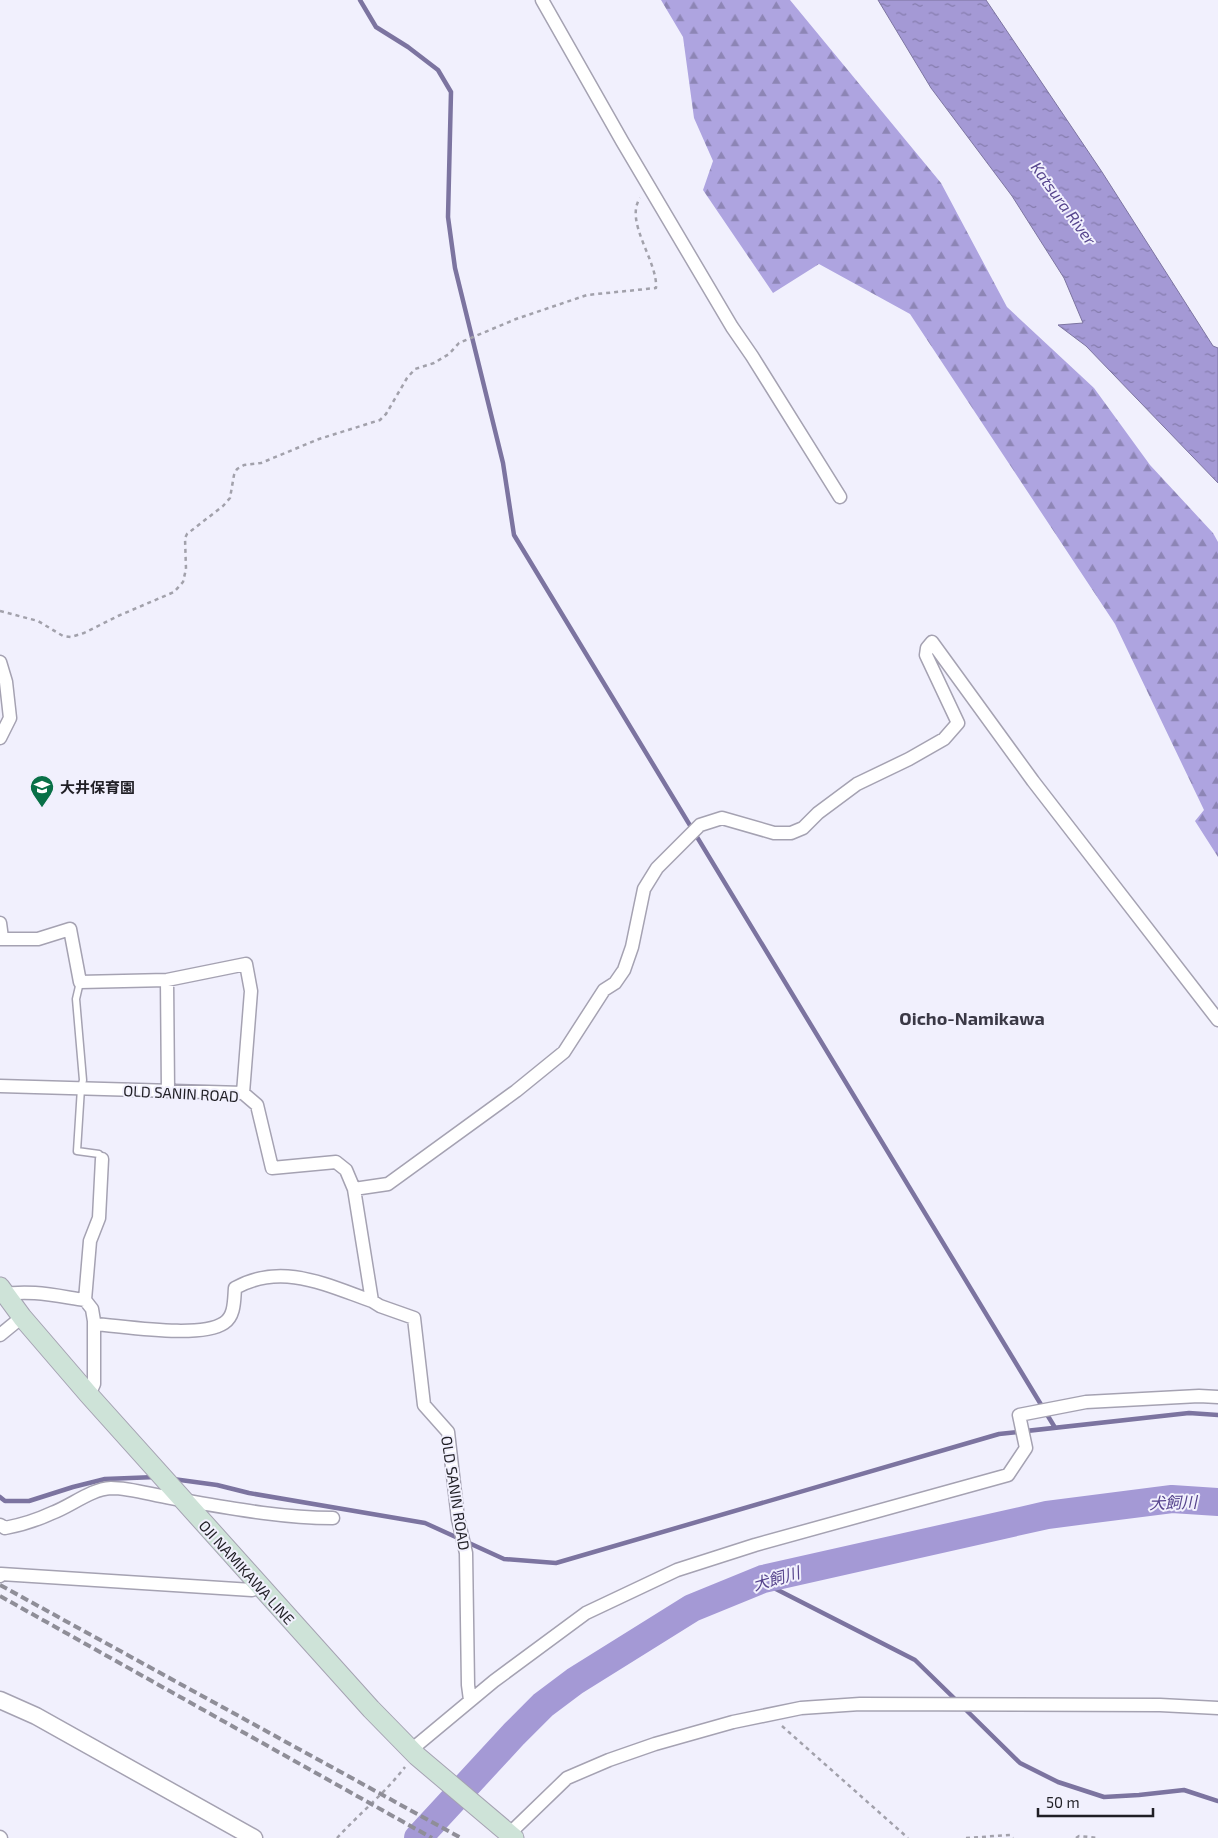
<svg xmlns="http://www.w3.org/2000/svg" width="1218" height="1838" font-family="'Exo 2','Noto Sans JP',sans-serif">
	<defs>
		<pattern id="forest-firs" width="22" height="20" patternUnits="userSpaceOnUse" patternTransform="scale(1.25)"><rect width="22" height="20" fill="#aea4e0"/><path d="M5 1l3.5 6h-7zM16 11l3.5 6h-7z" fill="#8d85b5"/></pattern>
		<pattern id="water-ripples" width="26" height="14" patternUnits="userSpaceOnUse" patternTransform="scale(1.25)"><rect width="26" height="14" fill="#a499d5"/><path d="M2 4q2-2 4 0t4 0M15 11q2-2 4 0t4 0" fill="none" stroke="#857cad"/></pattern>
	</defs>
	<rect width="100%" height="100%" fill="#f1f0fd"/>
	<path fill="url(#forest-firs)" d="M 661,0 L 790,0 L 941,183 L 1007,307 L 1094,388 L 1150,465 L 1213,533 L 1218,542 L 1218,857 L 1195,821 L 1204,810 L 1115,624 L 910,314 L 819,264 L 773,293 L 703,190 L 713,161 L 694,118 L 683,37 Z"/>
	<path fill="url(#water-ripples)" stroke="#7c74a0" d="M 878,0 L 986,0 L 1102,172 L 1213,346 L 1218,348 L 1218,483 L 1086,346 L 1058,325 L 1083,323 L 1064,278 L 1012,196 L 931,88 Z"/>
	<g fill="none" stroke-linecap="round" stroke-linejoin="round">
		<path stroke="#7c74a0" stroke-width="4.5" d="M 360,0 L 376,27 L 408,47 L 438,70 L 451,92 L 448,217 L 455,268 L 503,463 L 514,535 L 1054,1426
			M 173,1479 L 217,1485 L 249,1493 L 425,1523 L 504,1559 L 556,1563 L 999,1434 L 1189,1413 L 1218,1415
			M 0,1497 L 5,1501 L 29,1501 L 73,1487 L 105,1479 L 156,1477
			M 763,1579 L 770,1586 L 915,1660 L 958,1702
			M 964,1708 L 1020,1763 L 1058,1782 L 1104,1797 L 1139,1795 L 1184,1790 L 1218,1801"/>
		<path stroke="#a499d5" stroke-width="28" d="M 418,1838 L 514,1734 L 543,1705 L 575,1681 L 692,1608 L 763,1579 L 1047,1515 L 1172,1499 L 1218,1502"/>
		<g stroke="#a5a2b2" stroke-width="9">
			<path id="service" d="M 80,982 L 76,999 L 83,1080 L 81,1088 L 77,1151 L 99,1154 L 102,1159"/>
		</g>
		<g stroke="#a5a2b2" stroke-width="15">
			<path id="minor" d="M 542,0 L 622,141 L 732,327 L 752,356 L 840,497
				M 0,662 L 6,682 L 10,718 L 0,738
				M 0,923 L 2,938
				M 0,939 L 38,939 L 70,929 L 80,982 L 167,980 L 246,964 L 251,991 L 243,1093
				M 167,980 L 168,1091
				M 0,1086 L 243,1093 L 257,1105 L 272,1168 L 336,1162 L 346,1170 L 354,1189 L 372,1301 L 380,1306 L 414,1318 L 424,1405 L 448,1432 L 458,1519 L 466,1553 L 468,1685 L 470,1700
				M 354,1189 L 388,1184 L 516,1091 L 564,1052 L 604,990 L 615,983 L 624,970 L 632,947 L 644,889 L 657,868 L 700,825 L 722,818 L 774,833 L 791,833 L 803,828 L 818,813 L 857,784 L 909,759 L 944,739 L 958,723 L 926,655 L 927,648 L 932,642 L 1033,781 L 1218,1020
				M 0,1295 C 29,1289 57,1296 85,1300 L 92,1309 L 94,1321 L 94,1384 L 89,1395
				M 85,1300 L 90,1241 L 99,1218 L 102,1159
				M 94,1324 C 124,1326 200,1339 224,1323 C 235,1316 234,1300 235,1288 C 282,1262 326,1285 372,1301
				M 0,1335 L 22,1317
				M 0,1525 L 5,1528 C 21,1525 37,1520 52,1513 C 71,1506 91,1489 111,1488 C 131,1488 152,1495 171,1498 C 224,1507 279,1518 333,1518
				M 0,1576 L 1,1574 L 252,1590 L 261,1587
				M 411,1750 L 494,1681 L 586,1613 L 677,1570 L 755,1545 L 1008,1475 L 1026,1448 L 1019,1415 L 1086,1402 L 1199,1396 L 1218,1397
				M 509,1834 L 567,1778 L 609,1760 L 655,1744 L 733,1722 L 801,1708 L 860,1704 L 1160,1705 L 1218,1708
				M 0,1837 L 1,1838"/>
		</g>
		<g stroke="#a5a2b2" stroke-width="19">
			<path id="tertiary" d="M 0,1700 L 36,1716 L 254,1838"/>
		</g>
		<g stroke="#a5a2b2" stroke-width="21">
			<path id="secondary" d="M 0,1287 L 22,1317 L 89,1395 L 371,1709 L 417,1756 L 514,1838"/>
		</g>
		<path stroke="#a2a1ab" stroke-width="2.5" stroke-dasharray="4 4" stroke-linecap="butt" d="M 0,611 L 38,621 L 63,636 L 71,637 L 84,633 L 118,616 L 174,592 L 183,582 L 186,569 L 185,538 L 187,534 L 223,506 L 230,498 L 234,475 L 237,469 L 244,465 L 261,463 L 319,439 L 380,420 L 386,414 L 407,378 L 415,369 L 434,363 L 449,354 L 459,343 L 516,319 L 587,295 L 656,288 C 658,261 624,222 640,198
			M 782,1726 L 908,1838
			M 337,1838 C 359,1814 385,1793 405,1767
			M 966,1838 L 1010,1835 L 1013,1838
			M 1076,1838 L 1079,1836 L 1099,1838"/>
		<use href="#service" stroke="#fff" stroke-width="6"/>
		<use href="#minor" stroke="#fff" stroke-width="12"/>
		<use href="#tertiary" stroke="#fff" stroke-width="16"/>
		<use href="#secondary" stroke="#cee3d8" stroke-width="19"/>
		<path stroke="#8f8e98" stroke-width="4" stroke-dasharray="8 4" stroke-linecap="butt" d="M 0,1585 L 461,1838
			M 0,1596 L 432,1838"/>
	</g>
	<defs>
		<g id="school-pin" transform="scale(1.25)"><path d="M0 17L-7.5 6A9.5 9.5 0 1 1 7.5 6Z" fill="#097047" stroke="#f1f0fd"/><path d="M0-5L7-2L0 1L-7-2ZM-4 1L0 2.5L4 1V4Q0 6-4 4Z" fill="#fff"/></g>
	</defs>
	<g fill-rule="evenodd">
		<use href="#school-pin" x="42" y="787"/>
	</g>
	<g text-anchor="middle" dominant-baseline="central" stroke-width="4" stroke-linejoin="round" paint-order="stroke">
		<g font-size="15" font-weight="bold" fill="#201f25" stroke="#f1f0fd" text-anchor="start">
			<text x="60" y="787">大井保育園</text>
		</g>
		<g font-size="15" fill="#201f25" stroke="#f1f0fd">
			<text transform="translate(181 1093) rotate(3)">OLD SANIN ROAD</text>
			<text transform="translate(456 1493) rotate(81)">OLD SANIN ROAD</text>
			<text transform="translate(247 1572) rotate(48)">OJI NAMIKAWA LINE</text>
		</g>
		<g font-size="16" font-style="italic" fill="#56448d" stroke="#f1f0fd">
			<text transform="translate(1064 203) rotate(54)">Katsura River</text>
			<text transform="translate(1173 1502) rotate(-2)">犬飼川</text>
			<text transform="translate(776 1578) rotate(-16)">犬飼川</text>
		</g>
		<g font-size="18" font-weight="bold" fill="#3a3845" stroke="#f1f0fd">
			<text x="972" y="1018">Oicho-Namikawa</text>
		</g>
	</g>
	<path d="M1038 1808v8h115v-8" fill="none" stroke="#201f25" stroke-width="2.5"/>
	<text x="1046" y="1808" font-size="15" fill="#201f25" stroke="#f1f0fd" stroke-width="4" paint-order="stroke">50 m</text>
</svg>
